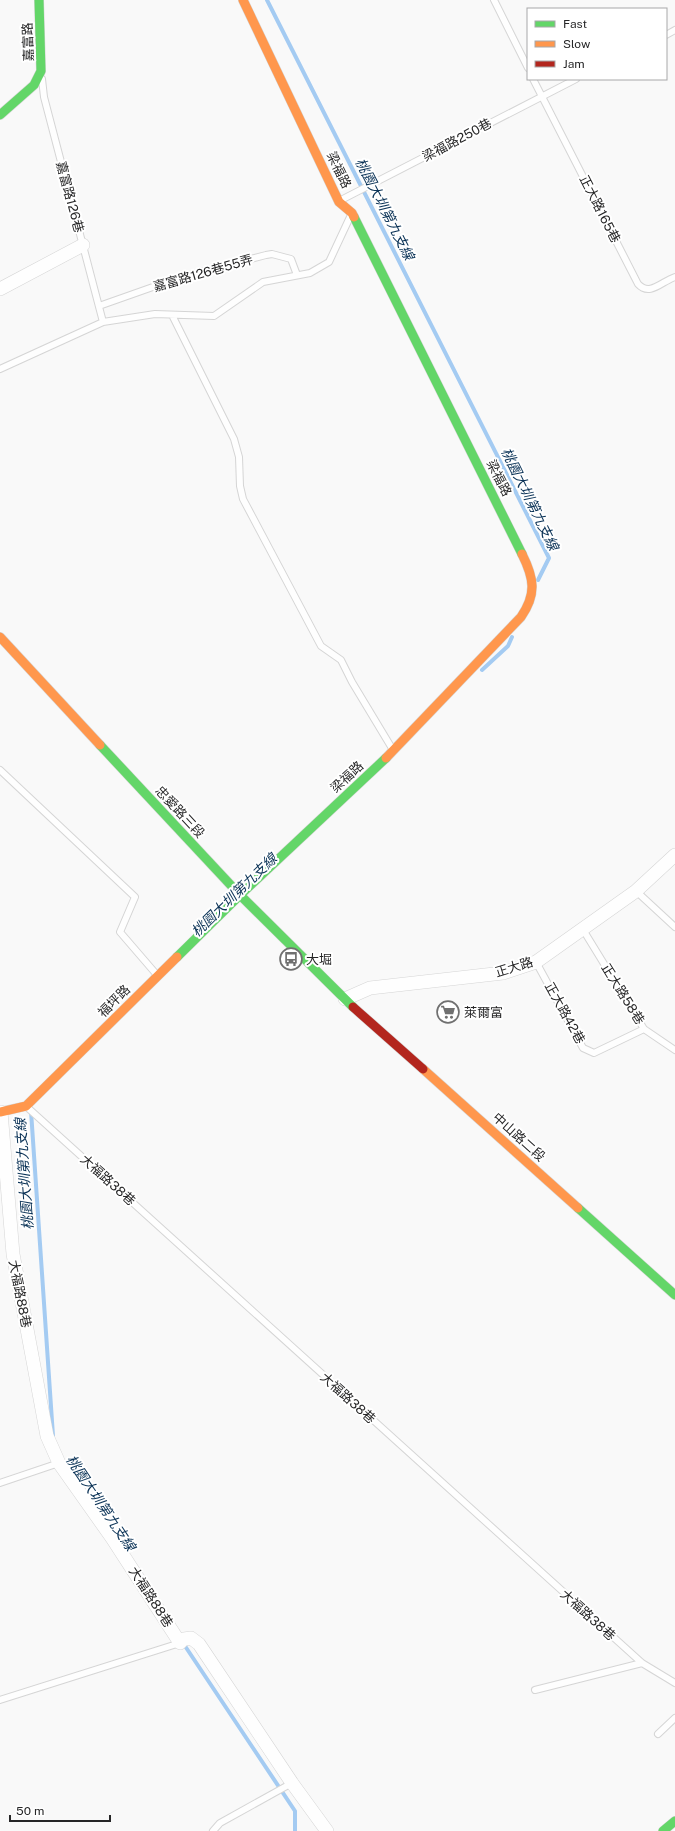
<svg xmlns="http://www.w3.org/2000/svg" width="675" height="1831" font-family="'Public Sans','Noto Sans TC',sans-serif">
	<rect width="100%" height="100%" fill="#f9f9f9"/>
	<g fill="none" stroke-linecap="round" stroke-linejoin="round">
		<path stroke="#a4cbf2" stroke-width="4" d="M 267,0 L 549,558 L 538,580
			M 482,670 L 508,646 L 512,637
			M 31,1111 L 53,1436
			M 183,1643 L 295,1811 L 295,1831"/>
		<g stroke="#d5d5d5" stroke-width="8">
			<path id="lane" d="M 494,0 L 528,68
				M 666,35 L 675,30
				M 42,79 L 44,97 L 103,322
				M 533,79 L 638,284 C 650,297 662,281 675,277
				M 341,200 L 576,79
				M 99,306 L 184,276 L 266,255 L 272,254 L 291,259 L 297,275
				M 172,315 L 234,439 L 239,457 L 240,486 L 243,499 L 321,646 L 341,660 L 352,682 L 393,750
				M 0,369 L 103,322 L 155,314 L 214,316 L 263,282 L 310,273 L 329,262 L 350,217
				M 0,770 L 135,897 L 120,932 L 157,975
				M 636,891 L 675,927
				M 582,928 L 644,1029 L 675,1050
				M 536,962 L 583,1048 L 594,1053 L 644,1029
				M 28,1108 L 642,1663 L 675,1683
				M 0,1483 L 59,1463
				M 535,1690 L 642,1663
				M 0,1700 L 180,1643
				M 658,1734 L 675,1718
				M 213,1831 L 220,1823 L 292,1783"/>
		</g>
		<g stroke="#d5d5d5" stroke-width="14">
			<path id="street" d="M 0,289 L 83,245
				M 345,999 L 370,988 L 503,973 L 536,962 L 636,891 L 675,855
				M 1,1112 L 13,1254 L 47,1436 L 59,1463 L 112,1538 L 180,1643 L 184,1639 L 191,1638 L 199,1644 L 292,1783 L 327,1831"/>
		</g>
		<g stroke="#d5d5d5" stroke-width="10">
			<path id="fast" d="M 0,115 L 34,85 L 41,71 L 39,0
				M 354,217 L 522,554
				M 100,745 L 240,895 L 353,1007
				M 177,957 L 240,895 L 386,758
				M 578,1208 L 675,1295
				M 663,1831 L 675,1821"/>
		</g>
		<g stroke="#d5d5d5" stroke-width="10">
			<path id="slow" d="M 243,0 L 339,202 L 352,213 L 354,217
				M 0,637 L 100,745
				M 386,758 L 521,617 C 537,594 534,578 522,554
				M 423,1069 L 578,1208
				M 0,1112 L 26,1106 L 177,957"/>
		</g>
		<g stroke="#d5d5d5" stroke-width="10">
			<path id="jam" d="M 353,1007 L 423,1069"/>
		</g>
		<use href="#lane" stroke="#fefefe" stroke-width="6"/>
		<use href="#street" stroke="#fefefe" stroke-width="13"/>
		<use href="#fast" stroke="#63d668" stroke-width="9"/>
		<use href="#slow" stroke="#ff974d" stroke-width="9"/>
		<use href="#jam" stroke="#b3261e" stroke-width="9"/>
	</g>
	<defs>
		<g id="bus-ring" transform="scale(1.15)"><circle r="9.5" fill="#fff" stroke="#707070" stroke-width="1.5"/><path d="M-5-6H5V4H4V6H2V4H-2V6H-4V4H-5ZM-3.5-4V0h7V-4ZM-3.5 1.2v1.5H-2V1.2ZM2 1.2v1.5H3.5V1.2Z" fill="#707070"/></g>
		<g id="supermarket-ring" transform="scale(1.15)"><circle r="9.5" fill="#fff" stroke="#707070" stroke-width="1.5"/><path d="M-6-5.5h2.5l.6 2H6L4.5 2H-2.5L-4.4-4H-6ZM-1.5 3.2a1.3 1.3 0 1 0 .1 0ZM3 3.2a1.3 1.3 0 1 0 .1 0Z" fill="#707070"/></g>
	</defs>
	<g fill-rule="evenodd">
		<use href="#bus-ring" x="291" y="959"/>
		<use href="#supermarket-ring" x="448" y="1012"/>
	</g>
	<g text-anchor="middle" dominant-baseline="central" stroke-width="4" stroke-linejoin="round" paint-order="stroke">
		<g font-size="13" fill="#262627" stroke="#fff">
			<text transform="translate(28 42) rotate(-92)">嘉富路</text>
			<text transform="translate(457 140) rotate(-28)">梁福路250巷</text>
			<text transform="translate(339 170) rotate(64)">梁福路</text>
			<text transform="translate(70 197) rotate(75)">嘉富路126巷</text>
			<text transform="translate(600 209) rotate(63)">正大路165巷</text>
			<text transform="translate(203 273) rotate(-16)">嘉富路126巷55弄</text>
			<text transform="translate(499 478) rotate(63)">梁福路</text>
			<text transform="translate(347 777) rotate(-43)">梁福路</text>
			<text transform="translate(180 812) rotate(47)">忠愛路三段</text>
			<text transform="translate(514 967) rotate(-17)">正大路</text>
			<text transform="translate(623 994) rotate(58)">正大路58巷</text>
			<text transform="translate(114 1001) rotate(-45)">福坪路</text>
			<text transform="translate(565 1013) rotate(61)">正大路42巷</text>
			<text transform="translate(519 1137) rotate(42)">中山路二段</text>
			<text transform="translate(108 1180) rotate(42)">大福路38巷</text>
			<text transform="translate(20 1294) rotate(79)">大福路88巷</text>
			<text transform="translate(348 1398) rotate(42)">大福路38巷</text>
			<text transform="translate(151 1597) rotate(57)">大福路88巷</text>
			<text transform="translate(588 1615) rotate(42)">大福路38巷</text>
		</g>
		<g font-size="13" fill="#262627" stroke="#fff" text-anchor="start">
			<text x="306" y="959">大堀</text>
			<text x="464" y="1012">萊爾富</text>
		</g>
		<g font-size="14" font-style="italic" fill="#0a3256" stroke="#fff">
			<text transform="translate(385 209) rotate(63)">桃園大圳第九支線</text>
			<text transform="translate(530 499) rotate(64)">桃園大圳第九支線</text>
			<text transform="translate(234 895) rotate(-44)">桃園大圳第九支線</text>
			<text transform="translate(24 1174) rotate(-94)">桃園大圳第九支線</text>
			<text transform="translate(101 1503) rotate(56)">桃園大圳第九支線</text>
		</g>
	</g>
	<rect x="527" y="8" width="140" height="72" fill="#ffffff" stroke="#a8a8a9"/>
	<rect x="535" y="21" width="20" height="6" fill="#63d668" stroke="#a8a8a9"/>
	<text x="563" y="28" font-size="12" fill="#262627">Fast</text>
	<rect x="535" y="41" width="20" height="6" fill="#ff974d" stroke="#a8a8a9"/>
	<text x="563" y="48" font-size="12" fill="#262627">Slow</text>
	<rect x="535" y="61" width="20" height="6" fill="#b3261e" stroke="#a8a8a9"/>
	<text x="563" y="68" font-size="12" fill="#262627">Jam</text>
	<path d="M10 1815v6h100v-6" fill="none" stroke="#262627" stroke-width="2"/>
	<text x="16" y="1815" font-size="12" fill="#262627" stroke="#ffffff" stroke-width="3" paint-order="stroke">50 m</text>
</svg>
